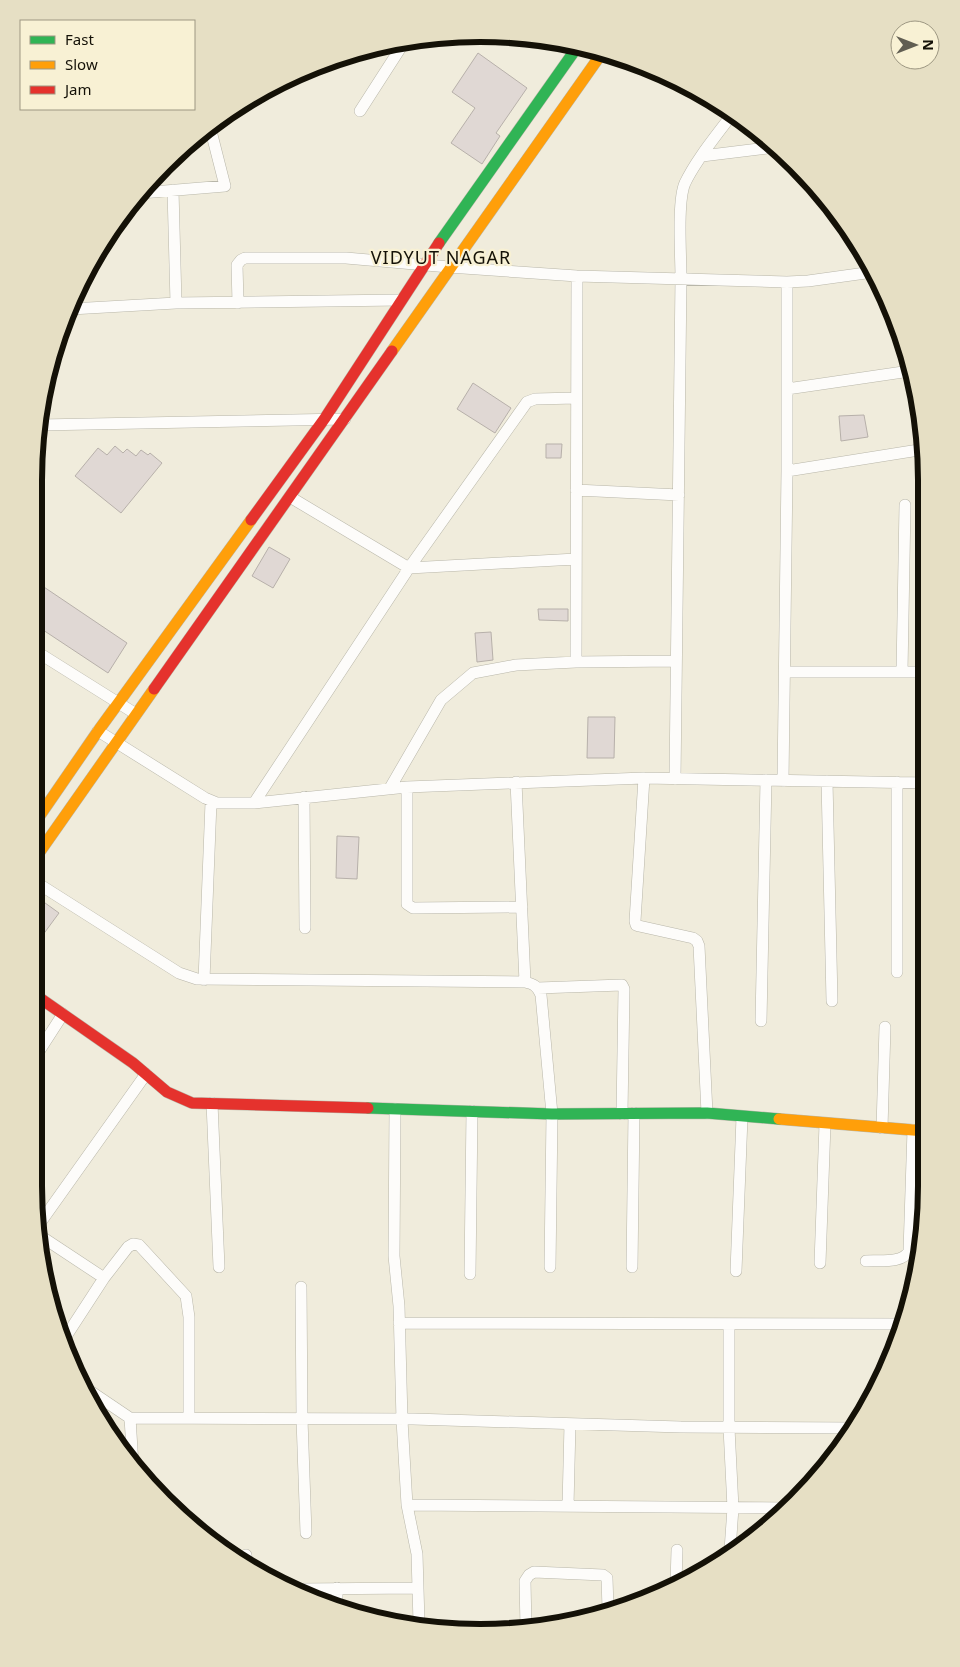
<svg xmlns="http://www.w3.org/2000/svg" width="960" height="1667" font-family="'Noto Sans',sans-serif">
	<rect width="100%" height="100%" fill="#f0ecdc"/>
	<path fill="#e0d8d4" stroke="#b7b0aa" d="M 478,53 L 527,88 L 496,133 L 500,136 L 482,164 L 451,143 L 475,108 L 452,92 Z
		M 473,383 L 511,408 L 495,433 L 457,409 Z
		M 864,415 L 868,437 L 841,441 L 839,416 Z
		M 546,444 L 562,444 L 561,458 L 546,458 Z
		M 115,446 L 123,453 L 127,449 L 136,456 L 141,450 L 148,455 L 150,453 L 162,463 L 121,513 L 75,476 L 98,448 L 107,455 Z
		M 269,547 L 290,559 L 273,588 L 252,576 Z
		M 35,581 L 127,643 L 108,673 L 34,624 Z
		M 538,609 L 568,609 L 568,621 L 539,620 Z
		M 491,632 L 493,660 L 477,662 L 475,633 Z
		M 588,717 L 615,717 L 614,758 L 587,758 Z
		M 337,836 L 359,837 L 357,879 L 336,878 Z
		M 34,895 L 59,913 L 34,947 Z"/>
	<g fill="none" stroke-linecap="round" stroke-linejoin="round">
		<g stroke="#b8b6a9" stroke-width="12">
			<path id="street" d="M 360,111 L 405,41
				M 702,156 L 775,147
				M 173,190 L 176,303
				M 141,193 L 225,186 L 210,127
				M 238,303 L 237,265 L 241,260 L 245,258 L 346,258 L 449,267 L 577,276 L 787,282 L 808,281 L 873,272
				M 71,309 L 176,303 L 400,300
				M 787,389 L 910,371
				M 40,425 L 345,419
				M 787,471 L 925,449
				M 576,490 L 679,495
				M 290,497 L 409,568 L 576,559
				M 34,650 L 136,714
				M 576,662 L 577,276
				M 785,672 L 925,672
				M 902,672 L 905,505
				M 98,731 L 205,798 L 217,803 L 254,803 L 407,787 L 644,778 L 925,783
				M 644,778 L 635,921 L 636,925 L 639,926 L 693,938 L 697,941 L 699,946 L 707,1113
				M 675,779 L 681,278 C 681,256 677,201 685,183 C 697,158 717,135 733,113
				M 783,781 L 787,471 L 787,282
				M 827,781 L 832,1001
				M 516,782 L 525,982
				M 897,782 L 897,972
				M 407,787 L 407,904 L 413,908 L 522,907
				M 390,788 L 441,700 L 473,673 L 516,665 L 576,662 L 676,661
				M 304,797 L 305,928
				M 254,803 L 409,568 L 527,402 L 535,399 L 576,398
				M 34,881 L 179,973 L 197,979 L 525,982 C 534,984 537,986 541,995 L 552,1114 L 550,1267
				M 204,980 L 211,802
				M 538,988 L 622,985 L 624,989 L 622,1114
				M 761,1021 L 766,780
				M 34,1059 L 63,1014
				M 212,1103 L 219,1267
				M 395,1109 L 394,1256 L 399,1306 L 402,1420 L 407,1505 L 417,1554 L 419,1623
				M 882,1128 L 885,1027
				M 40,1223 L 146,1074
				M 42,1237 L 104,1278
				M 866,1261 C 880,1260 902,1264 909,1251 L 913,1130
				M 820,1263 L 825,1124
				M 632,1267 L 634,1113
				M 736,1271 L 742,1117
				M 470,1274 L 472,1111
				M 301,1287 L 302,1419 L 306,1533
				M 399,1323 L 904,1324
				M 729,1324 L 729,1428 L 733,1508 L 730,1550
				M 63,1341 L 104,1278 L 128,1247 L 133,1244 L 139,1245 L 186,1296 L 189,1317 L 189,1418
				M 90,1391 L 130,1418 L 413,1419 L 681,1427 L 854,1428
				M 130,1418 L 133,1465
				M 407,1505 L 787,1508
				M 568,1506 L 570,1424
				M 246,1555 L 247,1565
				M 676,1584 L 677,1550
				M 337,1588 L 337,1606
				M 300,1589 L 418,1588
				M 526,1628 L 525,1581 L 529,1575 L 534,1572 L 603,1575 L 607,1578 L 608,1609"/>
		</g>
		<g stroke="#b8b6a9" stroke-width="12">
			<path id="fast" d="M 439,243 L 578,46
				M 368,1108 L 552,1114 L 707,1113 L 779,1119"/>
		</g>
		<g stroke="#b8b6a9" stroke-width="12">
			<path id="slow" d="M 392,351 L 602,53
				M 34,824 L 98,731 L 251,520
				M 34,860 L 154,689
				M 779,1119 L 925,1131"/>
		</g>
		<g stroke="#b8b6a9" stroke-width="12">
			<path id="jam" d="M 251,520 L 325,418 L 439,243
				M 154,689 L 392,351
				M 34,994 L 133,1063 L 167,1092 L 192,1103 L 368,1108"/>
		</g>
		<use href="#street" stroke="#fdfcfa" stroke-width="11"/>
		<use href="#fast" stroke="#30b455" stroke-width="11"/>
		<use href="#slow" stroke="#ff9f0a" stroke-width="11"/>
		<use href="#jam" stroke="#e5322d" stroke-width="11"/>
	</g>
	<g text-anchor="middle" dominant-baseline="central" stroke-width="4.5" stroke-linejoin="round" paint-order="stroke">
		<g font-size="18" letter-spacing="1" fill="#141107" stroke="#f8f1d4">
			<text x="441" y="257">VIDYUT NAGAR</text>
		</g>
	</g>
	<path d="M0 0H960V1667H0ZM480 42H480A438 438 0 0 1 918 480V1186A438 438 0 0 1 480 1624H480A438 438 0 0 1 42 1186V480A438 438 0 0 1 480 42Z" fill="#e6dfc4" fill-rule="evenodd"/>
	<path fill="none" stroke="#141107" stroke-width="6" d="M480 42H480A438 438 0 0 1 918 480V1186A438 438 0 0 1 480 1624H480A438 438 0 0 1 42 1186V480A438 438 0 0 1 480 42Z"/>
	<rect x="20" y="20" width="175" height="90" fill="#f8f1d4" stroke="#9d9782"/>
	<rect x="30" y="36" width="25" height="8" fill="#30b455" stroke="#9d9782"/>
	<text x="65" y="45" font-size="15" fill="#141107">Fast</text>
	<rect x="30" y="61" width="25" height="8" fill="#ff9f0a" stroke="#9d9782"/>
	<text x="65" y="70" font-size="15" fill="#141107">Slow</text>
	<rect x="30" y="86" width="25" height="8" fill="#e5322d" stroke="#9d9782"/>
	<text x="65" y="95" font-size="15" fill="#141107">Jam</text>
	<g transform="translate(915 45) rotate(90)"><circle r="24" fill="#f8f1d4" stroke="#9d9782"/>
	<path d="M0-4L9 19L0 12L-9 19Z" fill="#615e52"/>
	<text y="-8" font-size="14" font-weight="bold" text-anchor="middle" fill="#141107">N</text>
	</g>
</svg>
